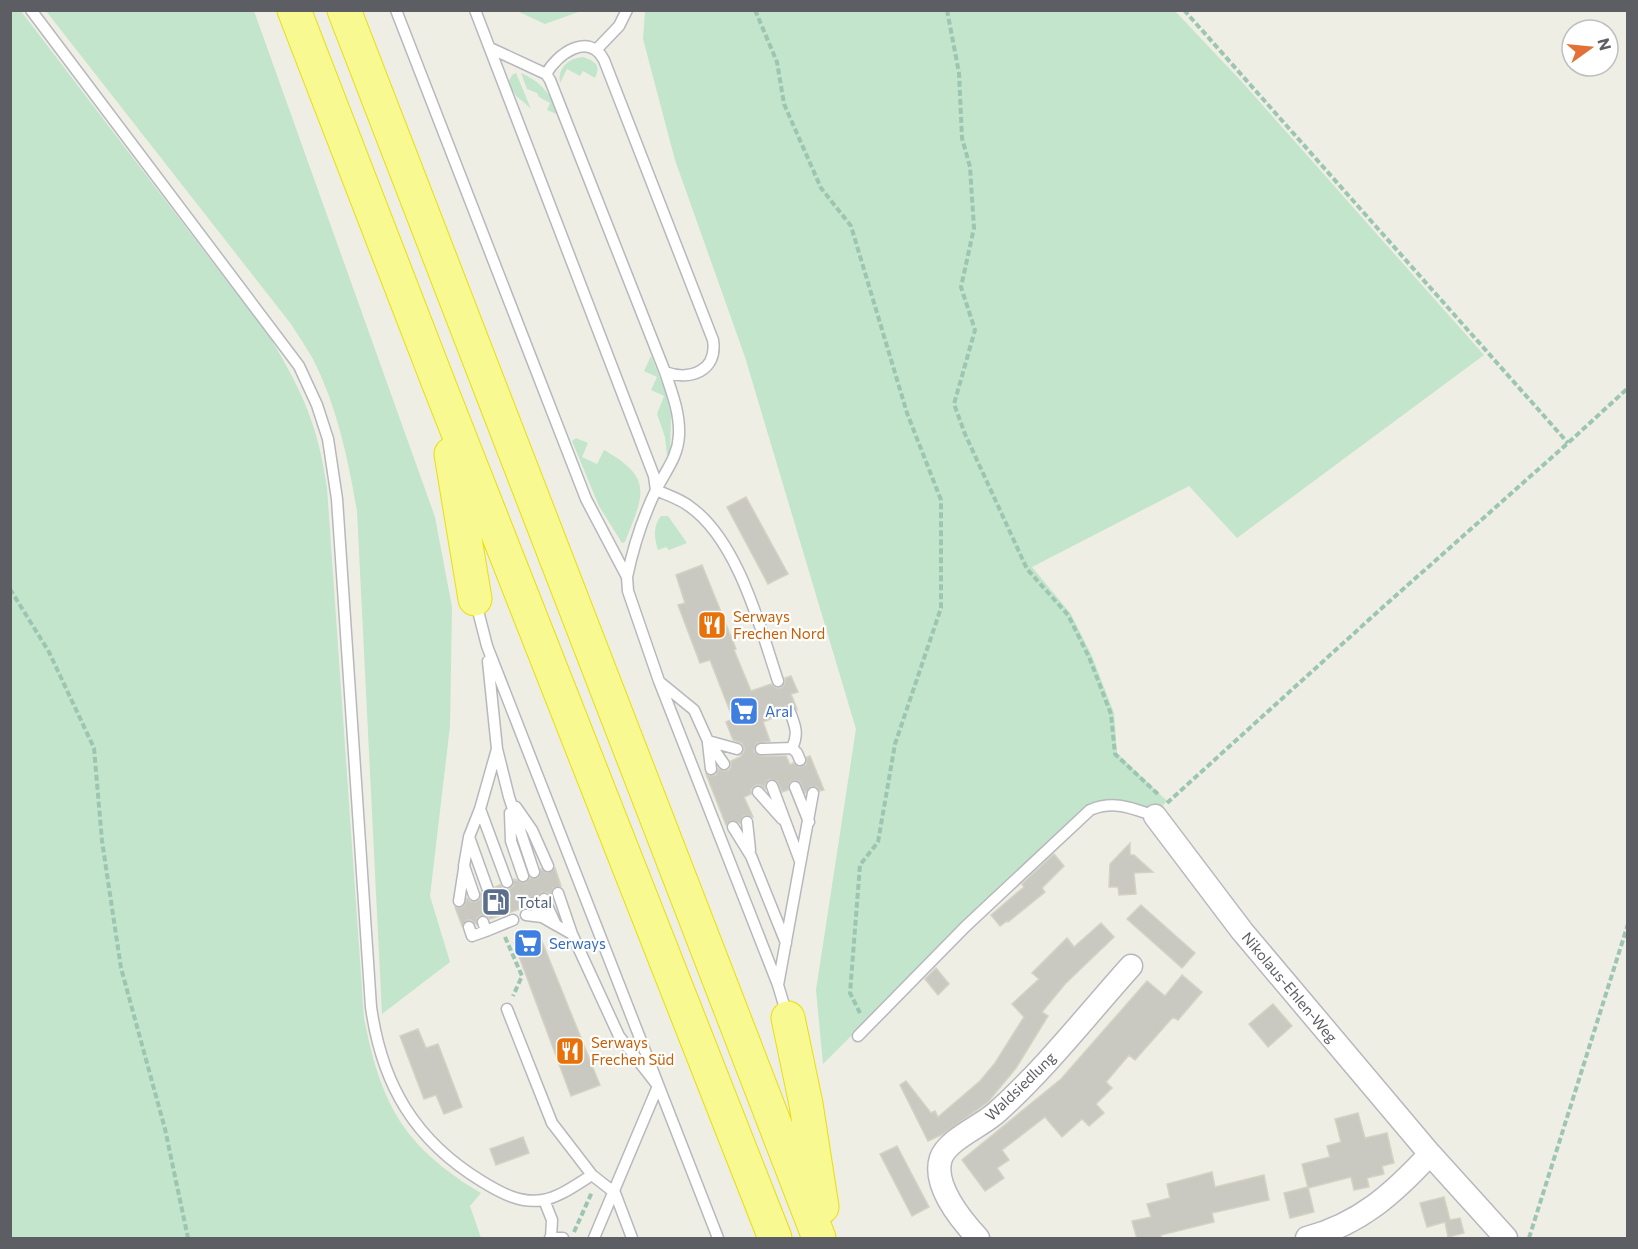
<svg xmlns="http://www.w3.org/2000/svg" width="1638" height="1249" font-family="Commissioner,sans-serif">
	<rect width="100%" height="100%" fill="#eeeee5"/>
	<path fill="#c2e5cb" d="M 10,11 L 21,11 L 271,339 C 303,393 318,425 327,488 L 364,1018 C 381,1105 404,1147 481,1193 L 470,1206 L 481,1238 L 11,1238 Z
		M 46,11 L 254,11 L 435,517 L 452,607 L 450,726 L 430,896 L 450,962 L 382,1014 L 357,511 C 348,458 337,407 313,359 C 306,347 298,335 291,324 Z
		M 517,11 L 581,11 L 545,24 Z
		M 645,11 L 1175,11 L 1242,82 L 1484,355 L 1237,538 L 1189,486 L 1032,567 L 1071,614 L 1092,656 L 1114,713 L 1117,753 L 1167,801 L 1154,815 L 1092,806 L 998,889 L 823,1064 L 816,990 L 856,729 L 745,357 L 675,160 L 643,39 Z
		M 583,57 C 596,62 601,65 595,78 L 583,71 L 580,76 L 567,69 L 560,83 C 557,68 569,58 583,57 Z
		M 516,73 L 531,109 C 519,96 516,101 509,81 L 512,75 Z
		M 521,73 C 542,82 550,94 559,115 L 547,110 L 550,103 L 539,97 L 537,93 L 527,89 Z
		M 651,356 L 665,390 L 671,414 L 670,457 L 667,455 L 665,437 L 657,414 L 664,396 L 651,390 L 657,377 L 644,371 Z
		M 576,438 L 588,443 L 582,457 L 597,464 L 604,450 C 655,479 643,495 625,542 L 622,543 L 599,506 L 572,441 Z
		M 661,516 L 668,516 L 687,543 L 669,550 L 666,547 L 658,550 C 654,538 653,526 661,516 Z"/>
	<path fill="#c9c9c1" stroke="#d3d2c3" stroke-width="1.5" d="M 746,497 L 788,574 L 768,584 L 727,507 Z
		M 702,565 L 736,649 L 734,650 L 751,691 L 771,684 L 776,688 L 781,688 L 785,683 L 785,678 L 791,676 L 798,692 L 791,694 L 797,709 L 792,705 L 787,705 L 783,710 L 783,714 L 763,722 L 770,741 L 757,743 L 754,749 L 754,752 L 761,756 L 786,756 L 790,765 L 793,763 L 800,767 L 806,765 L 807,757 L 810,756 L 824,790 L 820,791 L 817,787 L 811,786 L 805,793 L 800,782 L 795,780 L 790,782 L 788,790 L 782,792 L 777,781 L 769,779 L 765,784 L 765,789 L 761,785 L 756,785 L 751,789 L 751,794 L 744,797 L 753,817 L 747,815 L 743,816 L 740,823 L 732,820 L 726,825 L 706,774 L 712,776 L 716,775 L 718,769 L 724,771 L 729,770 L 731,767 L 731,761 L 740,757 L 744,752 L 744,747 L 742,743 L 733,740 L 726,722 L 733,719 L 710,660 L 700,663 L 678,605 L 685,603 L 676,575 Z
		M 1130,843 L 1130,855 L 1134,855 L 1153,872 L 1134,873 L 1136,894 L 1119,895 L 1118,887 L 1109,887 L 1110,864 Z
		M 1054,854 L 1064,866 L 1042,888 L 1045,892 L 1008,922 L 1007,921 L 1000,926 L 991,915 L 1024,887 L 1022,884 Z
		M 555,868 L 561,886 L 553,888 L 551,896 L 548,893 L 541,892 L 537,897 L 528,897 L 526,900 L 526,906 L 523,908 L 490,919 L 487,916 L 481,915 L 477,918 L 476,924 L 471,920 L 467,920 L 462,926 L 455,907 L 461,908 L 464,906 L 467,898 L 470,901 L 476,902 L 480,899 L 481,893 L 486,897 L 493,895 L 495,887 L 500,885 L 503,888 L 509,889 L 513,886 L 514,879 L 525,883 L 530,878 L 536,879 L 539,877 L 541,869 L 548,873 Z
		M 1141,905 L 1195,953 L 1182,968 L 1127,919 Z
		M 1101,923 L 1114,937 L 1065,984 L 1042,1012 L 1048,1016 L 1016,1068 L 988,1102 L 943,1134 L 928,1141 L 900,1085 L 906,1081 L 931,1113 L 935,1111 L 938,1117 L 980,1081 L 995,1063 L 1024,1017 L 1012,1004 L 1039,979 L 1032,973 L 1067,938 L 1074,947 Z
		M 539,934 L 600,1085 L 571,1096 L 514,943 Z
		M 936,968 L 949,984 L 938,995 L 925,979 Z
		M 1182,975 L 1202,992 L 1178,1020 L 1173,1017 L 1135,1060 L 1129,1055 L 1106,1082 L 1112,1088 L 1096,1104 L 1104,1113 L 1089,1126 L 1082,1119 L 1062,1137 L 1045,1117 L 1002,1150 L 1009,1160 L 997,1168 L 1004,1178 L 985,1191 L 962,1160 L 1061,1079 L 1147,981 L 1165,996 Z
		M 1273,1004 L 1292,1026 L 1268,1047 L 1249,1024 Z
		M 418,1029 L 426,1048 L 438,1044 L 462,1107 L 444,1114 L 436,1095 L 424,1099 L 400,1036 Z
		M 1358,1113 L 1365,1138 L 1387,1133 L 1394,1163 L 1382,1166 L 1384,1174 L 1367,1178 L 1369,1187 L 1354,1190 L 1351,1177 L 1308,1188 L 1302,1164 L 1330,1157 L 1327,1146 L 1341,1142 L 1335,1119 Z
		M 523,1137 L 529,1153 L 496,1165 L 490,1149 Z
		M 897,1146 L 929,1207 L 912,1216 L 880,1154 Z
		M 1212,1172 L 1215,1187 L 1264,1175 L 1269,1200 L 1212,1213 L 1214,1222 L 1161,1235 L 1161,1239 L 1137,1239 L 1132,1221 L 1151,1217 L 1147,1204 L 1170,1198 L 1167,1184 Z
		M 1308,1187 L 1314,1212 L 1290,1218 L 1284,1193 Z
		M 1444,1197 L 1450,1220 L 1460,1218 L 1464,1233 L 1448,1237 L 1445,1222 L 1427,1227 L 1420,1203 Z"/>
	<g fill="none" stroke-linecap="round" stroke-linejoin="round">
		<g stroke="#b7b8be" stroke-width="13">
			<path id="lane" d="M 31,10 L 299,366 L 317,405 L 328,439 L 337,499 L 371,1007 C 382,1085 415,1141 483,1182 C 501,1193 521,1204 543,1200 C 560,1197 577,1184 592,1175
				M 396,10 L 586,499 L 627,577 L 628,591 L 659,681 L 778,985 L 787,1015
				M 475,10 L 654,476 L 656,490
				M 490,48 L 546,74 L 550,80 L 665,372 C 672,393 680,413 679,435 C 678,457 666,470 656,490 C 643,517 633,548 627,577
				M 596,50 L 619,26 L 627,10
				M 546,74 C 557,54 589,31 604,60 L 713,340 C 718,371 690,381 665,372
				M 656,490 C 667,495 680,499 689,506 C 738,540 760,627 778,681
				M 476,603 L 487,646 L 718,1238
				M 488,661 L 497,749 L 509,797 L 534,872
				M 661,683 L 694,710 L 708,741 L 724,764
				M 790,712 C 795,725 799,734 792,748
				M 708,741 L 737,749
				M 708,743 L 711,769
				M 761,749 L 792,748 L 797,753 L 800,760
				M 772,786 L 800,861
				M 795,787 L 809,822
				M 758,792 L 782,819
				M 516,807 L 532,830 L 548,866
				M 480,809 L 507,882
				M 510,813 L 511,841 L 523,876
				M 747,822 L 750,850
				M 733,827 L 751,856 L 786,943
				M 469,837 L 488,890
				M 558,893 L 572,934
				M 474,895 L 464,866 L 469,837 L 480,809 L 497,749
				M 544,899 L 556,925 L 572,934 L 619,1036 L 658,1086 L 594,1238
				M 459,901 L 464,869
				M 533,903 L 542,917
				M 526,915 L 542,917 L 556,925
				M 483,922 L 486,931 L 513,920
				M 469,927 L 472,936 L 486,931
				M 778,985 L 813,793
				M 507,1009 L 552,1123 L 592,1175 L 615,1193 L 632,1238
				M 858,1036 L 965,927 L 1090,810 C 1114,800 1131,808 1155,816
				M 544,1200 L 552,1220 L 551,1238
				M 550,1238 L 563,1238"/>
		</g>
		<g stroke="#b7b8be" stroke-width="25">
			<path id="street" d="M 1155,816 L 1242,931 L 1430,1154 L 1506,1238
				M 978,1238 C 962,1221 932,1185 941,1158 C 948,1139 982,1126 997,1112 C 1046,1068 1087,1015 1131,966
				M 1307,1238 C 1360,1224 1394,1193 1430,1154"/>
		</g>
		<g stroke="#eade09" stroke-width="35">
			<path id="highway" d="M 294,10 L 440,387 L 775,1238
				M 344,10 L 819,1238
				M 451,454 L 475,599
				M 788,1018 L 806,1104 L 822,1207"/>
		</g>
		<path stroke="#9cc5b2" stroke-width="4" stroke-dasharray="6 3" stroke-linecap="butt" d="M 755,10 L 777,62 L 784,104 L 821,188 L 851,226 L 907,413 L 941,500 L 941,608 L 895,744 L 878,842 L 860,865 L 850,993 L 861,1015
			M 947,10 L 959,73 L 962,138 L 970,167 L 974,228 L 961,287 L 975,330 L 954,404 L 965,434 L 1027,569 L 1068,615 L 1089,657 L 1111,714 L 1115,754 L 1160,796
			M 1184,10 L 1568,443
			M 10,589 L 49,652 L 94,748 L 102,841 L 121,968 L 165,1129 L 188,1238
			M 1167,803 L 1383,607 L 1568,443 L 1628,388
			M 505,937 L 522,976 L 513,996
			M 574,1232 L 592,1192
			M 1529,1238 L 1628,924"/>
		<use href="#lane" stroke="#fff" stroke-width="10"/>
		<use href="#street" stroke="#fff" stroke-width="22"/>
		<use href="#highway" stroke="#f8f991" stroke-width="33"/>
	</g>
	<defs>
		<g id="restaurant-square" transform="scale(1.5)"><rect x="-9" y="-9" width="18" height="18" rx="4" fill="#e8710a" stroke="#fff"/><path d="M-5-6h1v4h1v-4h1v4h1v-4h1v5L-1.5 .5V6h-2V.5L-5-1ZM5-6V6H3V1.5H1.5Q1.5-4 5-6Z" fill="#fff"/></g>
		<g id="supermarket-square" transform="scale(1.5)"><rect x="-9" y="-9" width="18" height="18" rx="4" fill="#3f7fe0" stroke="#fff"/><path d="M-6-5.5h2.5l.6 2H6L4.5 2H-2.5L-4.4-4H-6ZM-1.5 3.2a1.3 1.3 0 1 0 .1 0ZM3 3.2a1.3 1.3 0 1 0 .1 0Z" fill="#fff"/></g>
		<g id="fuel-square" transform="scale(1.5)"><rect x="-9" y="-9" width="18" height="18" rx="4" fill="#5c6f8a" stroke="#fff"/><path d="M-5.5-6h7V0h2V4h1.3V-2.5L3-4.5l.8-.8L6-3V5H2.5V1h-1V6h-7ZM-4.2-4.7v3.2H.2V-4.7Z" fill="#fff"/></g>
	</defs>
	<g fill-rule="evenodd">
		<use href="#restaurant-square" x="712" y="625"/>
		<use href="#supermarket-square" x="744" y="711"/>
		<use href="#fuel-square" x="496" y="902"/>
		<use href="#supermarket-square" x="528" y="943"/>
		<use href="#restaurant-square" x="570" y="1051"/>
	</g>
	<g text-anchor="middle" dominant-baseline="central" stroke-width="4.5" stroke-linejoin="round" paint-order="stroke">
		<g font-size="15" fill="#c56008" stroke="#fff" text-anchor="start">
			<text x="733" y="616">Serways<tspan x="733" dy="17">Frechen Nord</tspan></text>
			<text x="591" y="1042">Serways<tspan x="591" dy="17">Frechen Süd</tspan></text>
		</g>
		<g font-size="15" fill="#366cbe" stroke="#fff" text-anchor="start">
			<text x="765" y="711">Aral</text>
			<text x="549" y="943">Serways</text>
		</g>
		<g font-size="15" fill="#4e5e75" stroke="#fff" text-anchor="start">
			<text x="517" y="902">Total</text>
		</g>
		<g font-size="15" fill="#5c5e64" stroke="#fff">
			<text transform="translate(1290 987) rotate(50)">Nikolaus-Ehlen-Weg</text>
			<text transform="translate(1020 1086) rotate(-44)">Waldsiedlung</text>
		</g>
	</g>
	<rect width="1638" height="1249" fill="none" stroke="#5c5e64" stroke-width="24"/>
	<g transform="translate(1590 48) rotate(75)"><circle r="28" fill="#ffffff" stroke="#bebfc1" stroke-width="1.5"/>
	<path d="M0-4.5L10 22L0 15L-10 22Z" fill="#e37036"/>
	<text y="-9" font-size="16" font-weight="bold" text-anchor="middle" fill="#5c5e64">N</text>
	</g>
</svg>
